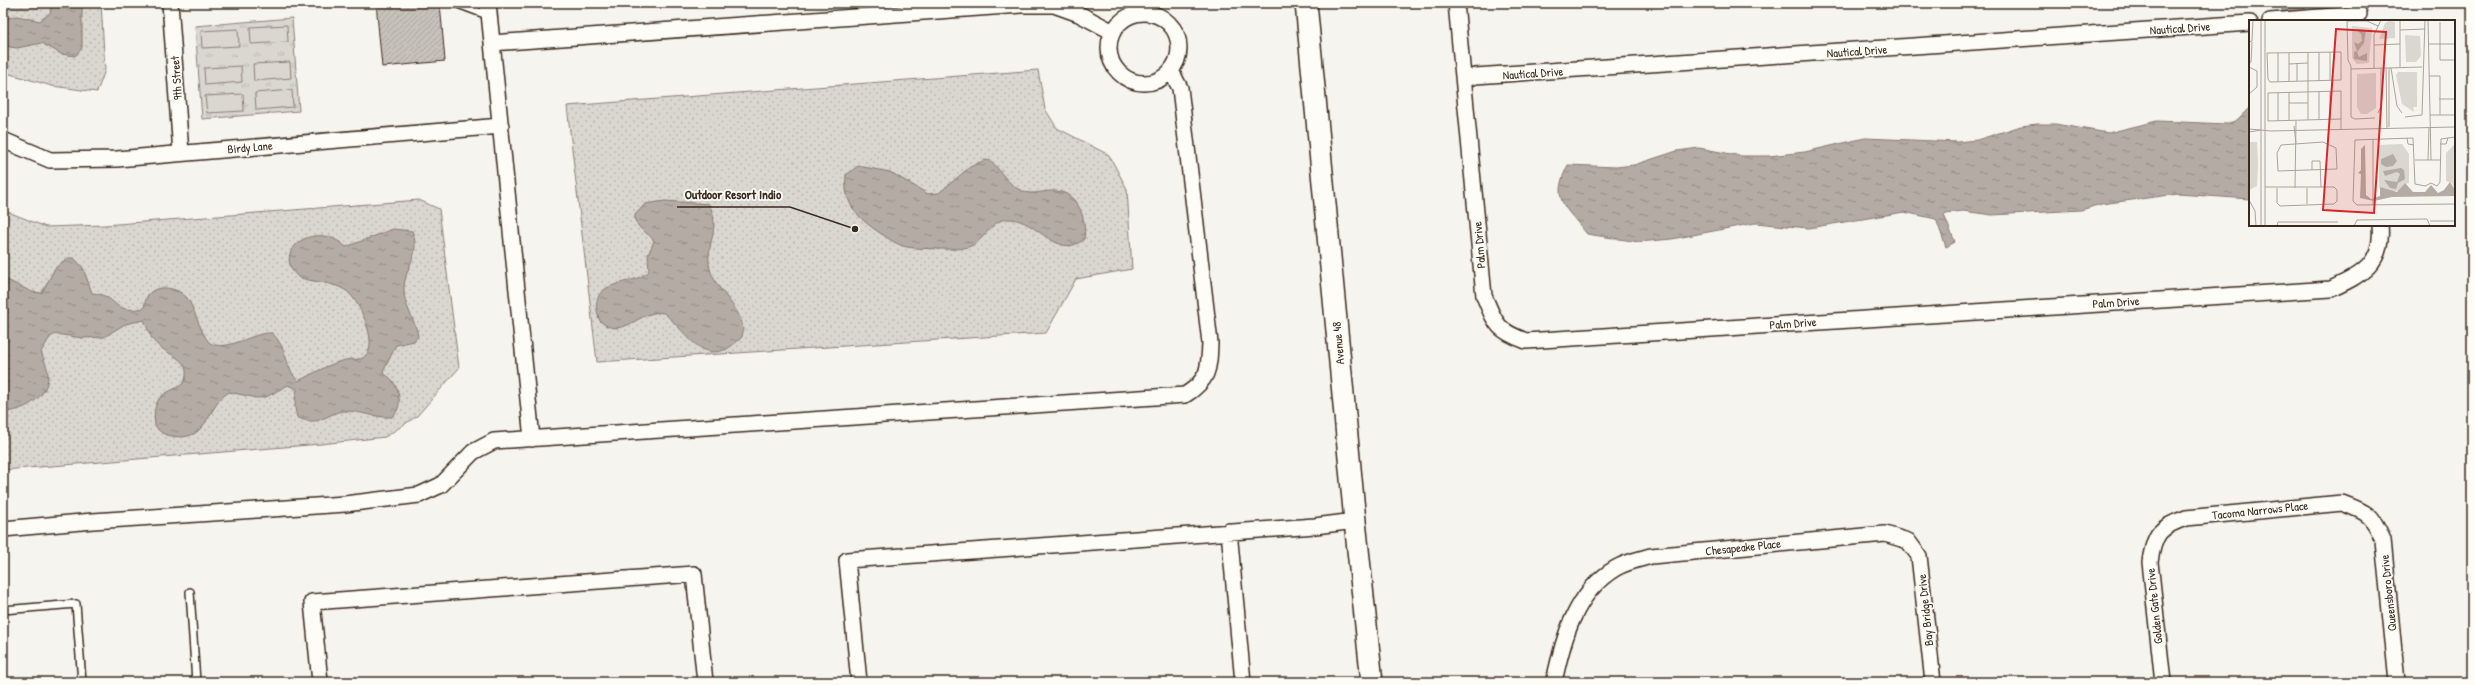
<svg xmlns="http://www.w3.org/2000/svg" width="2475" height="685" font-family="'Patrick Hand',sans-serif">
	<defs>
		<pattern id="grass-dots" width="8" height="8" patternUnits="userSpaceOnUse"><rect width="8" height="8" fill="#dad6d0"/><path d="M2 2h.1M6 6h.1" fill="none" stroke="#bcb8b2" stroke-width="1.8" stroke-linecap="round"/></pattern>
		<pattern id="park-tufts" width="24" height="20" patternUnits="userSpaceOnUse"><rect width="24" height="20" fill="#dad6d0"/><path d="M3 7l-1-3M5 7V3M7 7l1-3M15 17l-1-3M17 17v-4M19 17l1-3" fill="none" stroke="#bcb8b2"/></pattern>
		<pattern id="water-ripples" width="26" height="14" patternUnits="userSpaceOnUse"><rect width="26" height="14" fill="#b4aca4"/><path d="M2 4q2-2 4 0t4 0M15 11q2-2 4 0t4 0" fill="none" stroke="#948c85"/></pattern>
		<pattern id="building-hatch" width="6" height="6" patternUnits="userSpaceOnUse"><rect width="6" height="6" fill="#c7c1bb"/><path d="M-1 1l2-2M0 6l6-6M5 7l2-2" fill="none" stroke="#aca6a0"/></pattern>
	</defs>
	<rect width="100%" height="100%" fill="#f5f4ee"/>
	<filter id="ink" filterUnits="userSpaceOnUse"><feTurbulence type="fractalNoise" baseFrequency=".025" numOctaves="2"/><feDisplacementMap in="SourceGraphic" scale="8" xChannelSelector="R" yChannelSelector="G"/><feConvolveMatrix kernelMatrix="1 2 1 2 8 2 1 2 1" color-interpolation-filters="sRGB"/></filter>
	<g filter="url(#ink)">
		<path fill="url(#grass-dots)" stroke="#8a8077" d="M 3,3 L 101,3 L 105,70 L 97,92 L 52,86 L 3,72 Z
			M 1038,70 L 1045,109 L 1057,128 L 1109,155 L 1127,189 L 1132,269 L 1076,279 L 1046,333 L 597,362 L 567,106 Z
			M 419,200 L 439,209 L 459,368 L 417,416 L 385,437 L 321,444 L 3,470 L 3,210 L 46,227 L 105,225 Z"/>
		<path fill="url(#park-tufts)" stroke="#8a8077" d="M 292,18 L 299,111 L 202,119 L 195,26 Z"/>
		<path fill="#dad6d0" stroke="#8a8077" d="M 287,25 L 288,42 L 251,44 L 250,27 Z
			M 238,29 L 239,46 L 202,48 L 201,31 Z
			M 290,62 L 291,78 L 254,81 L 253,64 Z
			M 241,66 L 242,82 L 205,85 L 204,68 Z
			M 292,90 L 293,107 L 256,110 L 255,93 Z
			M 243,94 L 244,111 L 207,113 L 205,96 Z"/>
		<path fill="url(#water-ripples)" stroke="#84786e" d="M 50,3 L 82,3 L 82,48 L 75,56 L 61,54 L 42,43 L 17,48 L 3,46 L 3,19 L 17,16 L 40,21 L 51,12 Z
			M 2282,3 L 2305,3 L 2305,21 L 2282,21 Z
			M 2250,107 L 2250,199 L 2178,194 L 2101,204 L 2081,210 L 1992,215 L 1963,211 L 1946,213 L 1944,215 L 1955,242 L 1946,247 L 1936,219 L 1904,212 L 1809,228 L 1755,223 L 1672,239 L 1639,242 L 1587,234 C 1565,206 1550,200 1568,165 L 1616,167 L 1634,165 L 1677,151 L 1699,148 L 1742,156 L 1769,156 L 1805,152 L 1865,138 L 1958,142 L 1977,140 L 2021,126 L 2037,124 L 2055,124 L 2108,133 L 2157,121 L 2227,124 L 2237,120 Z
			M 985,160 L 991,161 C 1001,171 1008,185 1022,191 C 1032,196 1045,190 1056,191 C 1079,193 1087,220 1084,239 C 1058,262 1036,218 1009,219 C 990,219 985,242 968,247 C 958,250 947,249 937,249 C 928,248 917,249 907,247 C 897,245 889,239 880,233 C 858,218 843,204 846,175 L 858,166 L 890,172 L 928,194 L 939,193 L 970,167 Z
			M 665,201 L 709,204 C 721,228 707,241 709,264 C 712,291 749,310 742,337 C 706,374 688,333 664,313 C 640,308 623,342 600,321 C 583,276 634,288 649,271 L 648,255 L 654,241 C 648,231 634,229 635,215 L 645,204 Z
			M 393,229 L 412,231 C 422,253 404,268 404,289 C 403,305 416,321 418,336 L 414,341 L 396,345 L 383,372 C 386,376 390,377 393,381 C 400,393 403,407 392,417 C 375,418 361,411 345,411 C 329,411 319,429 297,417 C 294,407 295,400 297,389 L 288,385 L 266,397 L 257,398 L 229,392 C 206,406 209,443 172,436 C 164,435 159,432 155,425 C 149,383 184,396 186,376 C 189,356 162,354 153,340 C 149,334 147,326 144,320 L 125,324 L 104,337 L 83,338 L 56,334 L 50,337 L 41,352 C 44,360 48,367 48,376 C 48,398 22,412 3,412 L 3,278 L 32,292 L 42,293 L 55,268 L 68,258 L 74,258 L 83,268 L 92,293 C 119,295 110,315 144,308 C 145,303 146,295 151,292 C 161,284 180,289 187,298 C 195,308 202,340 212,344 C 231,351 252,332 272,333 C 288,348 285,369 298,381 C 313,374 330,363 346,360 C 354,358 360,362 366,355 C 379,343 358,297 345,290 C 331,281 313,283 298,277 C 270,251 315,218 346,247 Z"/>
		<path fill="url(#building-hatch)" stroke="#3b2a1e" d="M 376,3 L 440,3 L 445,61 L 382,67 Z"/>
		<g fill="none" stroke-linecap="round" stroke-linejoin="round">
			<g stroke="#3b2a1e" stroke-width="10">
				<path id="service" d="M 455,3 L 490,16
					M 190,592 L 196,682
					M 3,610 L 76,604 L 82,682"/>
			</g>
			<g stroke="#3b2a1e" stroke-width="18">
				<path id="minor" d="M 170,3 L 181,153
					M 488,3 L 532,439
					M 1456,3 L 1484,296 C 1496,324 1496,330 1526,341 L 2331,289 C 2361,275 2384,264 2380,225
					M1109 48a35 35 0 1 1 70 0a35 35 0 1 1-70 0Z
					M 2270,21 L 2359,14
					M 492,43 L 1021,5 L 1054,5 L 1079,14 L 1113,32
					M 1464,80 L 1475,76 L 2250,23
					M 3,140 L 50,160 L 117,159 L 501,126
					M 3,529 L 93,521 L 345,504 L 419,495 L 441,485 L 473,452 L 494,441 L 1185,395 C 1209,380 1209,369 1210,343 L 1180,88 L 1171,71
					M 1229,531 L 1243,682
					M 320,682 L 312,602 L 694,574 L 705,682
					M 859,682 L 847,560 L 1315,526 L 1355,521
					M 1554,682 C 1563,639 1575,592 1616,568 C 1626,562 1640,559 1651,556 L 1885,534 L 1908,541 L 1919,556 L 1933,682
					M 2163,682 L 2150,562 C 2154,534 2159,527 2186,518 L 2342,503 C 2367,512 2373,515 2383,540 L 2397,682"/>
			</g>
			<g stroke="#3b2a1e" stroke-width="24">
				<path id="secondary" d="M 1306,3 L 1355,521 L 1372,682"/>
			</g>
			<use href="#service" stroke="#fdfcf7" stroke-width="7"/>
			<use href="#minor" stroke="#fdfcf7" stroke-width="15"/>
			<use href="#secondary" stroke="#fdfcf7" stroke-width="21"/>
		</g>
	</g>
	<g text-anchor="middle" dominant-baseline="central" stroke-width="3.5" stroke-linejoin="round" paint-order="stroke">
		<g font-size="12" fill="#3b2a1e" stroke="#fdfcf7">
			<text transform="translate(2180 28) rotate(-4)">Nautical Drive</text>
			<text transform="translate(1857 51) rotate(-4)">Nautical Drive</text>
			<text transform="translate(1533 73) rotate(-4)">Nautical Drive</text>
			<text transform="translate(176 78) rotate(-94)">9th Street</text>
			<text transform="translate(250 147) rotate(-5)">Birdy Lane</text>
			<text transform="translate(1479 245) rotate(-95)">Palm Drive</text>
			<text transform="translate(2116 302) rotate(-4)">Palm Drive</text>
			<text transform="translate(1793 323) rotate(-4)">Palm Drive</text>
			<text transform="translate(1338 343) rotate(-95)">Avenue 48</text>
			<text transform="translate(2260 510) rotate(-6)">Tacoma Narrows Place</text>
			<text transform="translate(1743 547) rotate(-6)">Chesapeake Place</text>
			<text transform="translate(2388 593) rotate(-96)">Queensboro Drive</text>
			<text transform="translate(2154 606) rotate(-96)">Golden Gate Drive</text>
			<text transform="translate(1925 610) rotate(-96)">Bay Bridge Drive</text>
		</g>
	</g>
	<g transform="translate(2249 20)">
		<rect width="206" height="206" fill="#f5f4ee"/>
		<path d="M 140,1 L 146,2 L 146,18 L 130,19 L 136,3 ZM 103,6 L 123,8 L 120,43 L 108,44 L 103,38 ZM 156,15 L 171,16 L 172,36 L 167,42 L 157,42 ZM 149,52 L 168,52 L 168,87 L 164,87 L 165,92 L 153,84 L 147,55 ZM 127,53 L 127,88 L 118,94 L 112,94 L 108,87 L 108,54 ZM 0,122 L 8,122 L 9,144 L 8,166 L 0,170 ZM 153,124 L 160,134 L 160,163 L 155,164 L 150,171 L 139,171 L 130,167 L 130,125 ZM 206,124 L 206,170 L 203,163 L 197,161 L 197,133 Z" fill="#dad6d0"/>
		<path d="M 107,9 L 117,10 L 115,23 L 108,32 L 110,37 L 118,33 L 118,41 L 105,39 L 105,32 L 108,31 L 105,22 L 109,24 L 113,21 L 112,14 ZM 116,125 L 117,175 L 122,179 L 131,176 L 131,167 L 148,172 L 156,163 L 164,172 L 176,172 L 182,165 L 189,173 L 195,170 L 201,162 L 206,170 L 206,176 L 143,177 L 125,181 L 111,178 L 112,154 L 109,153 L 112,150 L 112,129 ZM 144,134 L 148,141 L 144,146 L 137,147 L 132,144 L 132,139 ZM 152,148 L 155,150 L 156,159 L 149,163 L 147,169 L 141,168 L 135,160 L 148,162 L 151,154 L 148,152 L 136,156 L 134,151 Z" fill="#b4aca4"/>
		<path fill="none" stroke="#aba39b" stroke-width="1" d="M 12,0 L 12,206M 98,0 L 99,40 L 102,46 L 102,97 L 106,99 L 126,98M 151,0 L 151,47M 179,0 L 182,140M 98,1 L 118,1 L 129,6M 191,2 L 191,40 L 206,40M 151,10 L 176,9M 0,22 L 3,21 L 4,0M 180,24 L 206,24M 125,25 L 151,24M 70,32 L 70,61M 92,32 L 92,60 L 21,62 L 19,59 L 18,33 ZM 29,33 L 29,62M 59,33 L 59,100M 0,43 L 2,42 L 3,22M 40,44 L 59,43M 0,47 L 8,51 L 8,67 L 0,74M 125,48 L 125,15 L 132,0M 137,48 L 138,108M 140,48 L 140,107M 142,48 L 148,86 L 153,93M 102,49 L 173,47M 180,56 L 191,56 L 191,95M 81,60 L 81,32M 40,61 L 40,33M 48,61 L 48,43M 40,72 L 40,101M 70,72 L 70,100M 81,72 L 81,100M 190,79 L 206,79M 40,83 L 59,83M 129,93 L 132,87 L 132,48M 181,95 L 206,95M 156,97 L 173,95 L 176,0M 92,99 L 19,101 L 19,73 L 92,71 L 92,109M 29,101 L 29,73M 45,106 L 47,123M 0,109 L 22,111 L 206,107M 0,112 L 12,110M 206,117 L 192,119 L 191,162 L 188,166 L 182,163 L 176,166 L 166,164 L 164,118 L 106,120 L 104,181 L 108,185 L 206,184M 158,118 L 159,124 L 165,125M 124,119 L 124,185M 74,122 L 87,128 L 88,149 L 29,151 L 28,133 L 32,125 ZM 191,124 L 197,124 L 199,118M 166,140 L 191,140M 179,140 L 180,108M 63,150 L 63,141 L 71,141 L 72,167M 16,167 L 85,167 L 88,170 L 88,181 L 85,184 L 31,186 L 28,183 L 28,168M 46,168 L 47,101M 58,168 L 58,184M 0,180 L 6,191 L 7,206M 181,201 L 206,201M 16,206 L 16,0M 28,206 L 29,202 L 89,202M 105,206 L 108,200 L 178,199 L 181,206"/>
		<path fill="#d62828" fill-opacity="0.15" stroke="#d62828" stroke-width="2" d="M 87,9 L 137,12 L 125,193 L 74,190 Z"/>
		<rect width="206" height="206" fill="none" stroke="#3b2a1e" stroke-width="2"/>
	</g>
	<path fill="none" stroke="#3b2a1e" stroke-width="1.5" d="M855 229L790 207H677"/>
	<circle fill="#3b2a1e" stroke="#fdfcf7" stroke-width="1.5" cx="855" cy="229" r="4"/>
	<g font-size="13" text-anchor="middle" font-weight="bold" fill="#3b2a1e" stroke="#fdfcf7" stroke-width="3.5" stroke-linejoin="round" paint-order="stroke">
		<text x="733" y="199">Outdoor Resort Indio</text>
	</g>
	<rect width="2475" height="685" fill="none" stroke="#fdfcf7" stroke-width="16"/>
	<rect x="8" y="8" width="2459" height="669" fill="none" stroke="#3b2a1e" stroke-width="1.5" filter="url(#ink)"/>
</svg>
